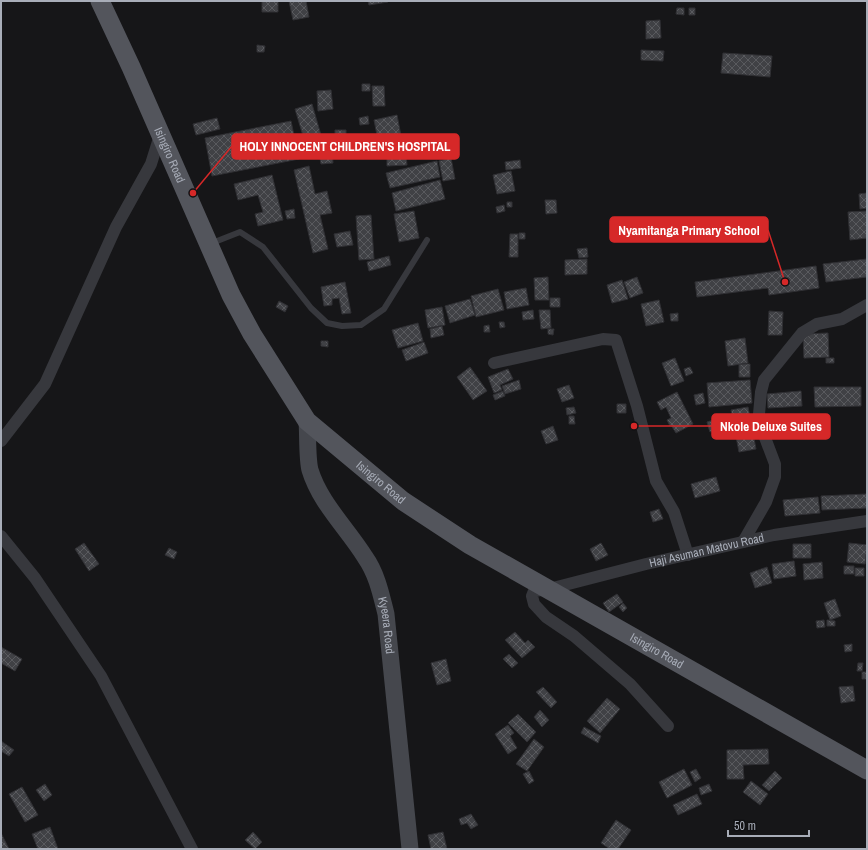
<svg xmlns="http://www.w3.org/2000/svg" width="868" height="850" font-family="'Archivo Narrow',sans-serif">
	<defs>
		<pattern id="building-cross-hatch" width="8" height="8" patternUnits="userSpaceOnUse"><rect width="8" height="8" fill="#404145"/><path d="M0 0l8 8M0 8l8-8" fill="none" stroke="#595a5e"/></pattern>
	</defs>
	<rect width="100%" height="100%" fill="#161618"/>
	<path fill="url(#building-cross-hatch)" stroke="#303034" d="M 262,1 L 278,1 L 278,12 L 262,12 Z
		M 289,1 L 306,1 L 309,17 L 293,20 Z
		M 368,1 L 388,1 L 388,2 L 369,5 Z
		M 677,8 L 684,8 L 684,15 L 676,14 Z
		M 689,8 L 695,8 L 695,15 L 689,15 Z
		M 660,20 L 661,38 L 646,39 L 646,21 Z
		M 257,45 L 265,46 L 264,52 L 257,52 Z
		M 641,50 L 664,51 L 663,61 L 641,60 Z
		M 723,53 L 772,56 L 770,77 L 721,73 Z
		M 362,84 L 370,84 L 370,91 L 362,91 Z
		M 372,86 L 384,86 L 385,106 L 373,106 Z
		M 331,90 L 333,109 L 318,111 L 317,91 Z
		M 312,104 L 323,142 L 306,146 L 295,109 Z
		M 397,115 L 402,141 L 379,145 L 374,120 Z
		M 368,116 L 369,124 L 360,125 L 359,118 Z
		M 217,118 L 220,129 L 196,135 L 193,124 Z
		M 291,121 L 299,159 L 212,176 L 205,138 Z
		M 335,130 L 346,130 L 346,139 L 335,139 Z
		M 332,150 L 333,163 L 321,164 L 319,152 Z
		M 406,155 L 407,165 L 387,166 L 387,156 Z
		M 451,158 L 455,179 L 443,181 L 439,161 Z
		M 520,160 L 521,168 L 506,170 L 505,162 Z
		M 437,161 L 440,177 L 390,188 L 386,173 Z
		M 309,166 L 315,194 L 327,191 L 332,213 L 320,215 L 328,249 L 313,253 L 294,170 Z
		M 511,171 L 515,191 L 497,194 L 493,175 Z
		M 272,175 L 283,220 L 258,226 L 255,214 L 263,212 L 258,195 L 238,200 L 234,184 Z
		M 440,180 L 445,199 L 396,211 L 392,193 Z
		M 867,193 L 867,208 L 860,209 L 859,194 Z
		M 545,200 L 556,200 L 557,213 L 546,214 Z
		M 507,202 L 512,202 L 512,207 L 507,207 Z
		M 504,205 L 505,211 L 497,213 L 496,207 Z
		M 294,209 L 295,218 L 287,219 L 285,211 Z
		M 414,211 L 419,238 L 399,242 L 394,214 Z
		M 867,211 L 867,238 L 850,240 L 848,212 Z
		M 371,215 L 374,259 L 359,260 L 356,216 Z
		M 350,231 L 353,245 L 337,247 L 334,234 Z
		M 519,233 L 525,233 L 525,239 L 519,239 Z
		M 510,234 L 518,234 L 518,257 L 509,257 Z
		M 587,248 L 588,257 L 579,258 L 577,249 Z
		M 389,256 L 391,265 L 369,271 L 367,262 Z
		M 587,259 L 587,274 L 565,275 L 565,260 Z
		M 867,259 L 867,277 L 826,282 L 823,264 Z
		M 816,266 L 819,288 L 769,295 L 768,288 L 697,297 L 695,282 Z
		M 548,277 L 549,300 L 535,300 L 534,278 Z
		M 637,277 L 643,293 L 630,298 L 624,282 Z
		M 622,280 L 628,299 L 612,303 L 607,285 Z
		M 345,282 L 351,313 L 342,314 L 339,298 L 332,299 L 332,305 L 324,306 L 321,287 Z
		M 526,288 L 529,305 L 507,309 L 504,292 Z
		M 498,289 L 504,310 L 476,317 L 471,296 Z
		M 550,298 L 560,298 L 560,307 L 550,307 Z
		M 470,299 L 475,315 L 450,323 L 445,306 Z
		M 659,300 L 664,322 L 646,326 L 641,304 Z
		M 279,301 L 288,306 L 285,312 L 276,307 Z
		M 442,307 L 445,325 L 428,328 L 425,310 Z
		M 533,310 L 534,319 L 523,320 L 522,312 Z
		M 539,310 L 550,310 L 551,328 L 541,329 Z
		M 769,311 L 783,312 L 782,335 L 768,335 Z
		M 678,313 L 678,321 L 671,321 L 670,314 Z
		M 499,322 L 504,322 L 505,327 L 500,328 Z
		M 418,323 L 423,341 L 398,348 L 392,330 Z
		M 489,325 L 490,332 L 484,332 L 484,326 Z
		M 442,326 L 444,335 L 431,338 L 430,329 Z
		M 548,329 L 554,329 L 553,335 L 548,334 Z
		M 828,333 L 829,357 L 804,358 L 803,334 Z
		M 745,338 L 748,363 L 728,366 L 725,341 Z
		M 321,341 L 328,341 L 328,347 L 321,346 Z
		M 424,342 L 428,353 L 406,361 L 402,350 Z
		M 675,358 L 684,381 L 671,386 L 662,363 Z
		M 826,358 L 834,358 L 834,363 L 826,363 Z
		M 739,364 L 750,364 L 750,377 L 739,377 Z
		M 470,367 L 487,391 L 473,400 L 457,377 Z
		M 690,367 L 693,373 L 686,376 L 684,369 Z
		M 508,369 L 513,379 L 500,385 L 502,390 L 494,393 L 488,377 Z
		M 519,380 L 521,389 L 505,394 L 502,386 Z
		M 750,380 L 752,403 L 709,407 L 707,383 Z
		M 569,385 L 574,398 L 562,402 L 557,389 Z
		M 814,387 L 861,387 L 861,406 L 815,407 Z
		M 503,391 L 505,396 L 495,400 L 493,395 Z
		M 801,391 L 802,406 L 768,408 L 767,394 Z
		M 677,392 L 693,424 L 676,433 L 671,425 L 670,426 L 667,420 L 671,418 L 666,407 L 661,410 L 657,402 Z
		M 703,393 L 705,403 L 696,405 L 694,395 Z
		M 617,404 L 626,404 L 626,413 L 617,413 Z
		M 574,407 L 576,413 L 567,415 L 566,408 Z
		M 748,407 L 756,449 L 739,452 L 731,410 Z
		M 569,416 L 574,416 L 575,424 L 569,424 Z
		M 720,418 L 723,429 L 710,432 L 707,422 Z
		M 553,426 L 558,440 L 546,444 L 541,431 Z
		M 716,477 L 720,491 L 695,498 L 691,484 Z
		M 867,494 L 867,508 L 822,510 L 821,496 Z
		M 818,497 L 820,513 L 785,516 L 783,500 Z
		M 659,509 L 663,519 L 653,522 L 650,512 Z
		M 84,543 L 99,564 L 89,571 L 75,549 Z
		M 601,543 L 608,555 L 596,561 L 590,549 Z
		M 849,543 L 867,545 L 865,564 L 847,562 Z
		M 793,544 L 811,544 L 811,558 L 793,558 Z
		M 169,548 L 177,552 L 174,559 L 165,555 Z
		M 794,561 L 796,576 L 774,579 L 772,564 Z
		M 822,562 L 823,578 L 804,580 L 803,564 Z
		M 844,566 L 854,566 L 854,574 L 844,574 Z
		M 767,567 L 772,583 L 755,588 L 750,573 Z
		M 855,568 L 864,568 L 864,576 L 855,576 Z
		M 617,594 L 623,602 L 609,612 L 603,603 Z
		M 835,599 L 841,616 L 830,620 L 824,603 Z
		M 623,603 L 627,608 L 623,612 L 619,607 Z
		M 824,620 L 825,627 L 817,628 L 816,621 Z
		M 827,620 L 835,621 L 835,626 L 827,626 Z
		M 515,632 L 525,643 L 528,640 L 535,647 L 522,658 L 505,640 Z
		M 852,644 L 852,651 L 845,652 L 844,645 Z
		M 1,647 L 22,659 L 15,671 L 1,663 Z
		M 509,654 L 518,663 L 512,668 L 503,659 Z
		M 446,659 L 451,681 L 437,685 L 431,663 Z
		M 858,663 L 863,663 L 862,671 L 857,671 Z
		M 862,672 L 867,672 L 867,679 L 862,679 Z
		M 853,686 L 855,701 L 841,703 L 839,687 Z
		M 543,687 L 557,702 L 551,708 L 536,692 Z
		M 607,698 L 620,709 L 600,733 L 587,721 Z
		M 540,710 L 549,720 L 542,727 L 534,717 Z
		M 518,714 L 536,732 L 527,742 L 508,723 Z
		M 508,725 L 514,733 L 510,736 L 517,748 L 508,754 L 495,734 Z
		M 584,727 L 601,736 L 598,743 L 581,733 Z
		M 534,739 L 544,747 L 527,771 L 516,764 Z
		M 1,741 L 14,750 L 9,756 L 1,751 Z
		M 768,749 L 769,764 L 743,765 L 744,779 L 727,779 L 727,750 Z
		M 684,769 L 692,785 L 667,798 L 659,782 Z
		M 696,769 L 701,778 L 695,782 L 690,772 Z
		M 529,771 L 534,781 L 529,784 L 523,774 Z
		M 775,771 L 782,778 L 769,791 L 762,785 Z
		M 751,781 L 768,794 L 760,805 L 743,792 Z
		M 45,784 L 52,795 L 44,801 L 36,790 Z
		M 709,784 L 712,791 L 701,795 L 699,788 Z
		M 22,787 L 38,815 L 25,822 L 9,794 Z
		M 697,794 L 702,804 L 678,815 L 673,805 Z
		M 471,814 L 478,825 L 471,829 L 467,823 L 461,825 L 459,819 Z
		M 616,820 L 631,830 L 618,849 L 610,849 L 601,843 Z
		M 50,827 L 58,849 L 38,849 L 32,834 Z
		M 253,832 L 262,842 L 255,849 L 245,840 Z
		M 443,832 L 447,849 L 431,849 L 428,835 Z
		M 1,833 L 9,849 L 1,849 Z"/>
	<g fill="none" stroke-linecap="round" stroke-linejoin="round">
		<path stroke="#37383d" stroke-width="6" d="M 212,243 L 240,232 L 263,247 L 311,308 L 327,323 L 342,326 L 361,325 L 384,309 L 427,240"/>
		<g stroke="#37383d" stroke-width="12">
			<path d="M 494,363 L 603,339 L 616,340 L 637,406 L 656,481 L 674,512 L 688,555"/>
			<path d="M 1,441 L 45,384 L 116,227 L 151,164 L 160,135"/>
			<path d="M 1,536 L 35,578 L 101,676 L 192,849"/>
			<path d="M 743,542 L 766,502 L 775,477 L 775,464 L 761,427 L 759,414 L 761,392 L 764,380 L 802,333 L 817,324 L 842,319 L 867,305"/>
			<path id="s1" d="M 668,726 L 630,684 L 574,636 L 546,617 L 534,604 L 532,596 L 534,591 L 549,589 L 646,564 L 774,535 L 867,521"/>
		</g>
		<path stroke="#45474d" stroke-width="17" id="s2" d="M 307,421 C 308,433 307,459 310,470 C 320,503 347,528 365,557 C 377,574 381,594 386,614 L 410,849"/>
		<path stroke="#53555c" stroke-width="19" id="s3" d="M 100,1 L 131,67 L 231,295 L 252,334 L 307,421 L 403,501 L 470,545 L 867,770"/>
	</g>
	<g text-anchor="middle" dominant-baseline="central" stroke-width="3" stroke-linejoin="round" paint-order="stroke">
		<g font-size="12" fill="#a8adb8" stroke="#111113">
			<text stroke="none"><textPath href="#s3" startOffset="169">Isingiro Road</textPath></text>
			<text stroke="none"><textPath href="#s3" startOffset="565">Isingiro Road</textPath></text>
			<text stroke="none"><textPath href="#s1" startOffset="373">Haji Asuman Matovu Road</textPath></text>
			<text stroke="none"><textPath href="#s2" startOffset="225">Kyeera Road</textPath></text>
			<text stroke="none"><textPath href="#s3" startOffset="889">Isingiro Road</textPath></text>
		</g>
	</g>
	<path fill="none" stroke="#d62828" stroke-width="1.5" d="M193 193L232 146M785 282L768 230M634 426L712 426"/>
	<g fill="#d62828" stroke="#111113" stroke-width="1.5">
		<circle cx="193" cy="193" r="4"/>
		<circle cx="785" cy="282" r="4"/>
		<circle cx="634" cy="426" r="4"/>
	</g>
	<g fill="#d62828" stroke="#d62828" stroke-width="1.5">
		<rect x="232" y="134" width="227" height="25" rx="4"/>
		<rect x="610" y="217" width="158" height="25" rx="4"/>
		<rect x="712" y="414" width="118" height="25" rx="4"/>
	</g>
	<g font-size="13" text-anchor="middle" font-weight="bold" fill="#fff">
		<text x="345" y="151">HOLY INNOCENT CHILDREN'S HOSPITAL</text>
		<text x="689" y="235">Nyamitanga Primary School</text>
		<text x="771" y="431">Nkole Deluxe Suites</text>
	</g>
	<rect width="868" height="850" fill="none" stroke="#a8adb8" stroke-width="4"/>
	<path d="M728 830v6h81v-6" fill="none" stroke="#a8adb8" stroke-width="2"/>
	<text x="734" y="830" font-size="12" fill="#a8adb8" stroke="#111113" stroke-width="3" paint-order="stroke">50 m</text>
</svg>
